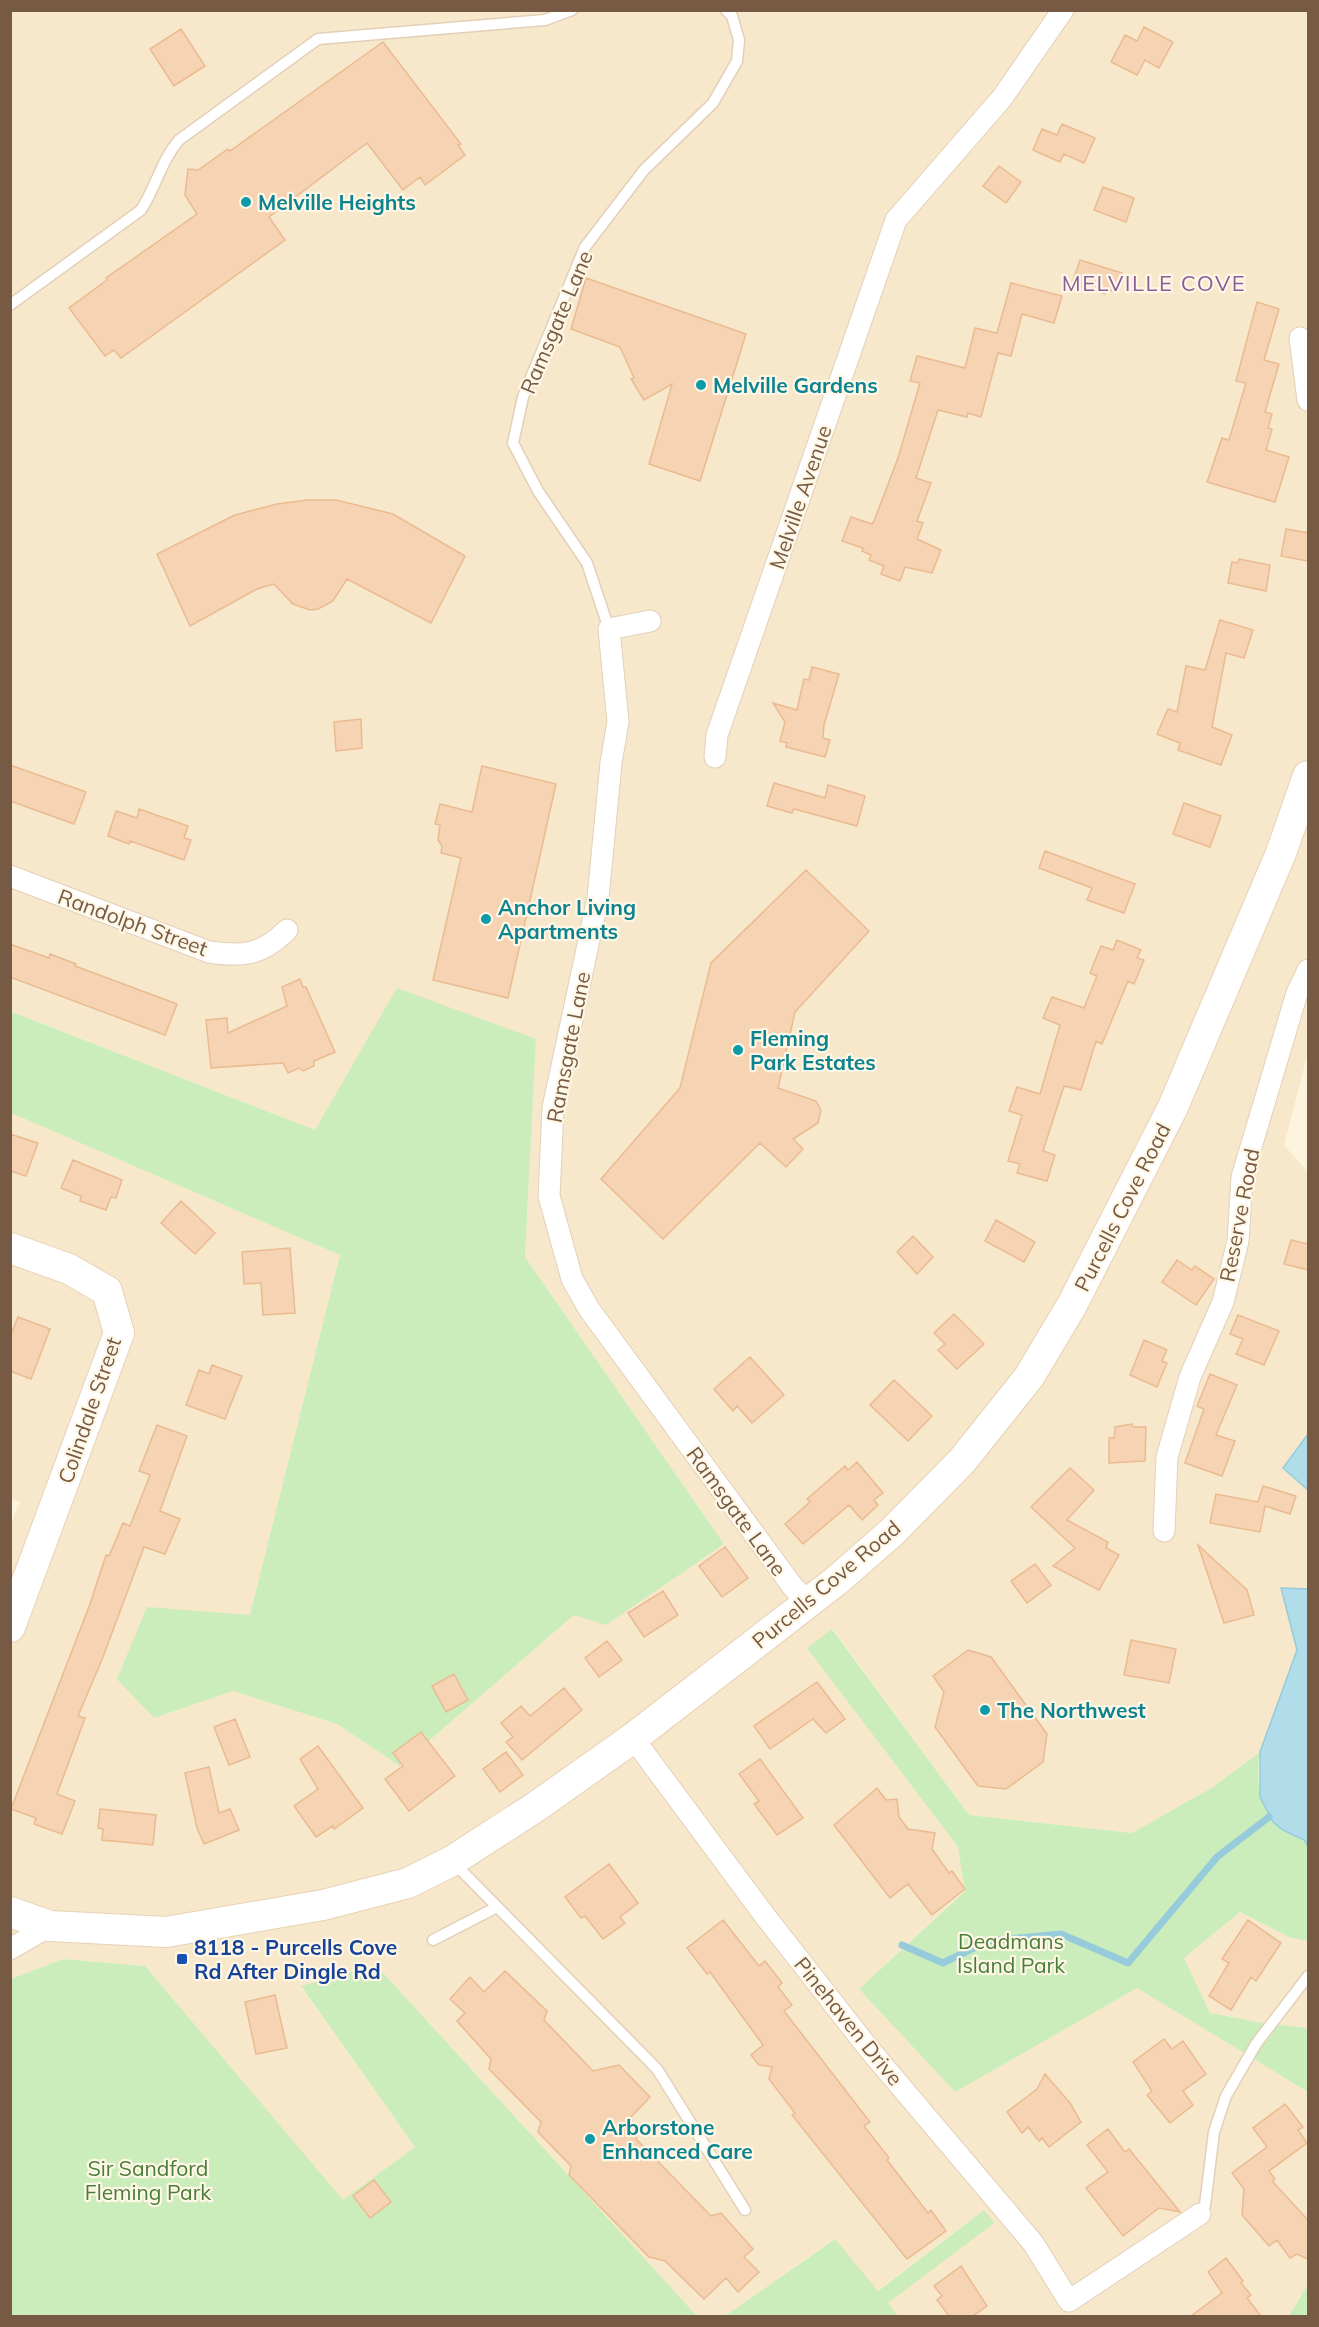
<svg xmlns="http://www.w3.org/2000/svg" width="1319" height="2327" font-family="Mulish,sans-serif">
	<rect width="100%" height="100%" fill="#fef4dd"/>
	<path fill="#f7e7cb" d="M 11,11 L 1308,11 L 1308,1052 L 1284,1145 L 1308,1172 L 1308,1434 L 1283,1468 L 1308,1490 L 1308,1589 L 1281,1589 L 1297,1650 L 1260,1752 L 1213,1787 L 1132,1833 L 969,1815 L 833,1629 L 807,1648 L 958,1847 L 965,1890 L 859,1989 L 955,2092 L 1137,1988 L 1308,2092 L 1308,2284 L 1289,2316 L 898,2316 L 887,2303 L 993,2223 L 984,2210 L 877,2291 L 834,2239 L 725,2316 L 697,2316 L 377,1966 L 301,1987 L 415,2147 L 342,2201 L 145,1966 L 63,1959 L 11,1979 L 10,1525 L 20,1502 L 10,1498 L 11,1113 L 340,1255 L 250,1615 L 154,1718 L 233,1691 L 337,1724 L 400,1766 L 574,1615 L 724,1544 L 525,1257 L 536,1039 L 315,1130 L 11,1011 Z
		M 1240,1912 L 1291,1938 L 1308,1941 L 1308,2028 L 1263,2023 L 1210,2013 L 1184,1958 Z"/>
	<path fill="#cbedbb" d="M 397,988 L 536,1039 L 525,1257 L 724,1544 L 606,1625 L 574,1615 L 400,1766 L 337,1724 L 233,1691 L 154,1718 L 117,1679 L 147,1607 L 250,1615 L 340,1255 L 11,1113 L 10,1011 L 315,1130 Z
		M 832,1629 L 969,1815 L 1132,1833 L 1213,1787 L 1260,1752 C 1256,1780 1258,1810 1281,1829 C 1290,1836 1302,1837 1308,1846 L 1308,1941 L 1291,1938 L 1240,1912 L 1184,1958 L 1210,2013 L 1263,2023 L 1308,2028 L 1308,2092 L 1137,1988 L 955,2092 L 859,1989 L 965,1891 L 958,1847 L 807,1648 Z
		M 63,1959 L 145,1966 L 343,2200 L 415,2147 L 301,1986 L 376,1965 L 697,2316 L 11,2316 L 11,1979 Z
		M 984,2210 L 994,2223 L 888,2303 L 898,2316 L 725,2316 L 835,2239 L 878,2291 Z
		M 1308,2284 L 1308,2316 L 1289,2316 Z"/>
	<path fill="#b1dce9" stroke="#96cbdc" stroke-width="1.5" d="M 1308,1434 L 1308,1490 L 1283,1468 Z
		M 1281,1588 L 1308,1589 L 1308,1846 L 1304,1840 L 1283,1830 L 1273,1822 L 1260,1797 L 1260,1752 L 1297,1650 Z"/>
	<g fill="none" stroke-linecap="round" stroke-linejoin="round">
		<path stroke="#96cbdc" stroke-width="7" d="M 902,1945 L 943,1963 L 988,1941 L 1061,1934 L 1128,1963 L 1217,1857 L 1269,1817"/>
	</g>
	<path fill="#f6d3b2" stroke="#eabb91" stroke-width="1.5" d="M 1144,27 L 1173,42 L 1159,68 L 1145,60 L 1137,75 L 1111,62 L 1125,35 L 1137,41 Z
		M 181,29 L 205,66 L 174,86 L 150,49 Z
		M 383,42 L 461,144 L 458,145 L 465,155 L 425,185 L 420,177 L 403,190 L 367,143 L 269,217 L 285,240 L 121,358 L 114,350 L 105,356 L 69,308 L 107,280 L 106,278 L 197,214 L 185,195 L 188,169 L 198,170 L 228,149 L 230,151 Z
		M 1062,124 L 1095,138 L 1084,163 L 1064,154 L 1060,162 L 1033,150 L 1042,129 L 1057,135 Z
		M 999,166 L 1021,182 L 1006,203 L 983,186 Z
		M 1103,187 L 1134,198 L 1126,222 L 1094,210 Z
		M 1080,260 L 1122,273 L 1116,292 L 1106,289 L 1105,294 L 1072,284 Z
		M 586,278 L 746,334 L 700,481 L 649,464 L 672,384 L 644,400 L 631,379 L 634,378 L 620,347 L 571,329 Z
		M 1011,283 L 1062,296 L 1054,323 L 1022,314 L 1011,356 L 998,353 L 981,417 L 968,413 L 967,417 L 938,410 L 916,478 L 931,483 L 917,521 L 923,523 L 917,539 L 941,550 L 932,573 L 905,567 L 900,581 L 881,574 L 884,566 L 869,560 L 871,555 L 862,551 L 863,548 L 842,541 L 851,517 L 872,524 L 874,521 L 898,458 L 920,383 L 910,381 L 917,356 L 965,368 L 975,328 L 997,333 Z
		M 1257,302 L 1279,309 L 1264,360 L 1279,364 L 1265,412 L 1272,414 L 1268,428 L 1272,429 L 1266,450 L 1289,457 L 1275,502 L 1207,482 L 1222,438 L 1229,440 L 1246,383 L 1236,381 Z
		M 307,500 L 336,500 L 393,514 L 465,556 L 431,623 L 347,579 L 333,601 L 318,609 L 310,610 L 293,604 L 274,584 L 257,589 L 190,626 L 157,554 L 235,515 L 277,504 Z
		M 1286,529 L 1308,533 L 1308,561 L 1281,556 Z
		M 1239,559 L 1270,565 L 1266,591 L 1228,583 L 1232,562 L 1238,563 Z
		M 1220,620 L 1253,630 L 1244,658 L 1226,653 L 1212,727 L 1232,735 L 1221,765 L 1178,750 L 1180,743 L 1157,734 L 1168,709 L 1177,712 L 1186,666 L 1205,670 Z
		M 812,667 L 839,674 L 824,725 L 823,738 L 830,740 L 825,757 L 786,747 L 787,743 L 780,741 L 785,722 L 773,703 L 797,710 L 804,679 L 809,680 Z
		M 361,719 L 362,748 L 336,751 L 334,722 Z
		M 10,765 L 86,792 L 74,824 L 10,801 Z
		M 482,766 L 556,784 L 508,998 L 433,980 L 461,858 L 441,853 L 442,846 L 438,840 L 440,825 L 435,824 L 440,804 L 472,812 Z
		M 774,783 L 825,798 L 828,785 L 865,796 L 857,826 L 794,809 L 792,813 L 767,806 Z
		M 1184,803 L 1221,816 L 1210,847 L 1173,834 Z
		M 139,809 L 188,826 L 184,838 L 191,840 L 184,860 L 130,841 L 129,844 L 108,836 L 116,811 L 137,818 Z
		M 1045,851 L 1135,884 L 1124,913 L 1087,900 L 1092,888 L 1039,868 Z
		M 806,870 L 869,931 L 795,1012 L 778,1088 L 816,1101 L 821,1110 L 818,1123 L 793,1139 L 803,1149 L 786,1167 L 760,1143 L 663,1239 L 601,1179 L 680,1088 L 711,963 Z
		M 1117,940 L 1141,950 L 1137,958 L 1144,960 L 1134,984 L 1128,981 L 1102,1044 L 1096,1041 L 1081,1090 L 1064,1086 L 1043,1151 L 1055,1155 L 1047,1181 L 1017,1173 L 1020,1164 L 1008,1161 L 1022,1115 L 1009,1111 L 1017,1087 L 1040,1094 L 1060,1025 L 1043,1018 L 1052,997 L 1084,1008 L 1097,976 L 1090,973 L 1101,946 L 1113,950 Z
		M 10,944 L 49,958 L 50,954 L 76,964 L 75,966 L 177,1004 L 165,1035 L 10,977 Z
		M 300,979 L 303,987 L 306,987 L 335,1052 L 314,1061 L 314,1066 L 303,1071 L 299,1068 L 288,1073 L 283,1063 L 211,1068 L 206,1020 L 227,1018 L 228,1033 L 287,1006 L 282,987 Z
		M 10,1134 L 38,1143 L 26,1176 L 10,1171 Z
		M 73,1160 L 122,1180 L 116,1198 L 111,1197 L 106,1210 L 80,1201 L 81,1196 L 61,1188 Z
		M 181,1201 L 215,1233 L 195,1254 L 161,1223 Z
		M 996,1220 L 1035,1242 L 1024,1262 L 985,1241 Z
		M 913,1236 L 933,1257 L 917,1274 L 897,1252 Z
		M 1291,1240 L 1308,1244 L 1308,1270 L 1284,1264 Z
		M 290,1248 L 295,1313 L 263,1315 L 261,1283 L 244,1284 L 242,1252 Z
		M 1177,1260 L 1192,1270 L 1195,1266 L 1214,1279 L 1196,1305 L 1162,1282 Z
		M 954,1314 L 984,1344 L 957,1369 L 938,1350 L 945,1344 L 934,1333 Z
		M 1238,1315 L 1279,1331 L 1264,1365 L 1236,1354 L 1243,1339 L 1230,1334 Z
		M 18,1317 L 50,1329 L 31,1379 L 10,1371 L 10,1337 Z
		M 1144,1340 L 1167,1350 L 1162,1361 L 1167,1363 L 1157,1387 L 1130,1375 Z
		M 750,1357 L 784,1395 L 752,1423 L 737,1406 L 733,1411 L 714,1389 Z
		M 212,1365 L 242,1376 L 225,1419 L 186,1405 L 199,1370 L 209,1374 Z
		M 1210,1374 L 1237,1385 L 1216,1435 L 1235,1441 L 1222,1476 L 1185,1463 L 1204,1409 L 1197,1406 Z
		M 894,1380 L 932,1416 L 908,1441 L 870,1405 Z
		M 1132,1424 L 1133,1427 L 1146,1427 L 1145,1461 L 1109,1463 L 1109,1438 L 1114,1438 L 1115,1427 Z
		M 157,1425 L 187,1436 L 160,1511 L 180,1519 L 165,1554 L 144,1547 L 103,1657 L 78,1716 L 85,1718 L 57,1794 L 75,1801 L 62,1834 L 34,1824 L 36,1818 L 11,1809 L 90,1604 L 106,1555 L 109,1556 L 123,1523 L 130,1526 L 150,1475 L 139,1471 Z
		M 857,1462 L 883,1493 L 874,1500 L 878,1505 L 862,1520 L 849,1505 L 803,1544 L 785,1524 L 810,1502 L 807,1499 L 845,1466 L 848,1470 Z
		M 1070,1468 L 1094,1490 L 1067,1520 L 1108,1542 L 1106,1548 L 1119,1555 L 1099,1590 L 1053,1566 L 1075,1548 L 1031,1507 Z
		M 1263,1486 L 1296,1496 L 1290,1514 L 1265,1506 L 1260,1532 L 1210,1523 L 1216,1494 L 1258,1502 Z
		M 1198,1545 L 1247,1590 L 1254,1615 L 1224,1623 Z
		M 725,1547 L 748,1578 L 722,1597 L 699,1566 Z
		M 1035,1564 L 1051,1585 L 1027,1603 L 1011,1581 Z
		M 663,1591 L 678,1615 L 644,1637 L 628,1613 Z
		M 1131,1640 L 1176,1649 L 1169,1683 L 1124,1675 Z
		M 607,1641 L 622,1660 L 599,1677 L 585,1658 Z
		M 968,1650 L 991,1657 L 1047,1734 L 1043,1762 L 1006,1789 L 978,1786 L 935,1727 L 944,1692 L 933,1676 Z
		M 454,1674 L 468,1700 L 446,1712 L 432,1686 Z
		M 817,1682 L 845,1719 L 826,1733 L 813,1719 L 770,1749 L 754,1726 Z
		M 564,1688 L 582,1710 L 522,1760 L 506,1742 L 513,1737 L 501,1723 L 521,1706 L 530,1716 Z
		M 235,1719 L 250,1757 L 229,1765 L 214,1727 Z
		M 421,1732 L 455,1776 L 409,1811 L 385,1779 L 403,1766 L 393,1753 Z
		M 318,1746 L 363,1808 L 334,1829 L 333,1826 L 316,1837 L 294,1806 L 318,1789 L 300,1759 Z
		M 506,1752 L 523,1775 L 500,1792 L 483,1769 Z
		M 760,1759 L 803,1818 L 777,1835 L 754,1804 L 759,1801 L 739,1774 Z
		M 209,1767 L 219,1813 L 230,1809 L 239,1830 L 204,1844 L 197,1828 L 185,1773 Z
		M 877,1788 L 886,1800 L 897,1799 L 899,1817 L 908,1829 L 935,1833 L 932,1849 L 949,1873 L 952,1871 L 965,1889 L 932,1915 L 908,1884 L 890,1898 L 834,1825 Z
		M 100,1809 L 156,1815 L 153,1845 L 102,1840 L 103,1829 L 98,1828 Z
		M 609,1864 L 638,1903 L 620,1917 L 625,1923 L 603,1939 L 585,1916 L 581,1918 L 565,1897 Z
		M 723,1920 L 759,1966 L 765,1961 L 782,1983 L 778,1987 L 792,2005 L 784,2011 L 870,2122 L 864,2126 L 889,2158 L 887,2160 L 928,2213 L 931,2210 L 946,2231 L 907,2259 L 792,2115 L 795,2113 L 769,2079 L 772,2067 L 759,2065 L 751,2055 L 763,2045 L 710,1972 L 707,1974 L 687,1948 Z
		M 1248,1920 L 1281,1943 L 1256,1981 L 1251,1977 L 1231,2010 L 1209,1996 L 1229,1963 L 1222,1959 Z
		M 505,1971 L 547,2011 L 544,2020 L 593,2071 L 619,2065 L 650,2097 L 631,2117 L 637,2140 L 711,2216 L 721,2213 L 753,2249 L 744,2257 L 759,2272 L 738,2292 L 726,2278 L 704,2299 L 665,2261 L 649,2257 L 569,2175 L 571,2166 L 538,2132 L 541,2122 L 489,2069 L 491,2059 L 457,2021 L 465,2013 L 450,1999 L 470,1977 L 484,1992 Z
		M 275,1995 L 287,2048 L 256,2054 L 245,2002 Z
		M 1164,2039 L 1172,2049 L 1183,2041 L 1206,2074 L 1183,2091 L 1193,2105 L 1170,2123 L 1147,2095 L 1152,2091 L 1133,2062 Z
		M 1045,2074 L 1070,2103 L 1081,2122 L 1049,2147 L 1042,2138 L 1039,2141 L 1028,2127 L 1022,2133 L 1007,2112 L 1037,2089 Z
		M 1285,2104 L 1303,2127 L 1298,2130 L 1307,2143 L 1269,2171 L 1275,2179 L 1272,2181 L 1308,2220 L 1308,2259 L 1297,2254 L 1290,2258 L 1277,2240 L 1269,2246 L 1242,2215 L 1244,2189 L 1232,2173 L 1267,2147 L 1253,2128 Z
		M 1108,2129 L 1125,2152 L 1129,2149 L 1180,2212 L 1159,2208 L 1123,2236 L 1086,2188 L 1108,2172 L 1087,2145 Z
		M 374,2180 L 391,2202 L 370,2218 L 353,2196 Z
		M 1226,2258 L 1243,2281 L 1241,2283 L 1251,2295 L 1247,2298 L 1261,2316 L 1191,2316 L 1222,2293 L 1208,2272 Z
		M 961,2266 L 987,2306 L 973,2316 L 949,2316 L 937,2300 L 942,2296 L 934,2286 Z"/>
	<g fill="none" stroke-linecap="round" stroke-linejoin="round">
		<g stroke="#e3d0b9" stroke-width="13">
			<path id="lane" d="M 10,305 L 141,210 C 156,187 161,161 179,140 L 318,39 L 545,20 L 572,10
				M 609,629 L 587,563 L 538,491 L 513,443 L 523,397 L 585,247 L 644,170 L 713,103 L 737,61 L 739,40 L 732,16 L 726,10
				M 455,1864 L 657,2069 L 745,2210
				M 433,1940 L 497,1907
				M 1200,2214 L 1205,2205 L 1214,2132 L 1226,2096 L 1256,2044 L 1308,1976"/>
		</g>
		<g stroke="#e3d0b9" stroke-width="23">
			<path id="street" d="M 1300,338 L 1308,400
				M 650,621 L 609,629 L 618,722 L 611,763 L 598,898 L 553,1108 L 549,1196 L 572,1279 L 589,1309 L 793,1587 L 809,1603
				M 715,757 L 717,735 L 896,220 L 1002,98 L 1063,10
				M 10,876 L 209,952 C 243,957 262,955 287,930
				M 1164,1531 L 1167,1457 L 1190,1377 L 1223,1302 L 1238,1241 L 1242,1177 L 1297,993 L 1308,970
				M 633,1738 L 765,1916 L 869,2049 L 1033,2243 L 1069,2301 L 1200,2214
				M 10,1949 L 50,1926"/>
		</g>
		<g stroke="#e8d2b6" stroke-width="32">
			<path id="secondary" d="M 10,1248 L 69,1269 L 107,1291 L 119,1333 L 10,1627
				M 10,1912 L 50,1926 L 166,1932 L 323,1905 L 408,1883 L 452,1861 L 537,1806 L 633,1738 L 836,1581 L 891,1533 L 962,1461 L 1029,1377 L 1072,1305 L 1173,1107 L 1281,853 L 1308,776"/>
		</g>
		<use href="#lane" stroke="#fff" stroke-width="10"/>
		<use href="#street" stroke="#fff" stroke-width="21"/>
		<use href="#secondary" stroke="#fff" stroke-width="30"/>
	</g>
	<g fill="#0f9aa8" stroke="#fff7e6" stroke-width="2">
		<circle cx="246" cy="202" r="6"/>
		<circle cx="701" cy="385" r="6"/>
		<circle cx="486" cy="919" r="6"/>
		<circle cx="738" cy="1050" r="6"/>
		<circle cx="985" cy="1710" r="6"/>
		<circle cx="590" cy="2139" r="6"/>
	</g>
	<rect fill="#1a4fb4" stroke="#fff7e6" stroke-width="2" x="176" y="1953" width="12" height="12" rx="3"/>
	<g text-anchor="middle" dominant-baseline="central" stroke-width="4.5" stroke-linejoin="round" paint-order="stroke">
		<g font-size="21" font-weight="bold" fill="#0d838f" stroke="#fff7e6" text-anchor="start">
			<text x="258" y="202">Melville Heights</text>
			<text x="713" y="385">Melville Gardens</text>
			<text x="498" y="907">Anchor Living<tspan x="498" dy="24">Apartments</tspan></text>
			<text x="750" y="1038">Fleming<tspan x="750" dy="24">Park Estates</tspan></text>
			<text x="997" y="1710">The Northwest</text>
			<text x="602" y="2127">Arborstone<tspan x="602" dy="24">Enhanced Care</tspan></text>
		</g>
		<g font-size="21" fill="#765a44" stroke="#fff7e6">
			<text transform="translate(556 322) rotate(-67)">Ramsgate Lane</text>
			<text transform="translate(800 497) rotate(-71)">Melville Avenue</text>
			<text transform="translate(133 922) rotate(20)">Randolph Street</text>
			<text transform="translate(568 1047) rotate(-79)">Ramsgate Lane</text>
			<text transform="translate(1122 1207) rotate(-63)">Purcells Cove Road</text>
			<text transform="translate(1239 1215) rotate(-79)">Reserve Road</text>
			<text transform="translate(89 1410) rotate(-71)">Colindale Street</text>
			<text transform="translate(737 1511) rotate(54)">Ramsgate Lane</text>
			<text transform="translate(826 1584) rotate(-40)">Purcells Cove Road</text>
			<text transform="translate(849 2021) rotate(51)">Pinehaven Drive</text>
		</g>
		<g font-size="21" fill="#497d3a" stroke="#fff7e6">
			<text x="1011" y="1941">Deadmans<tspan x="1011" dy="24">Island Park</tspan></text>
			<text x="148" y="2168">Sir Sandford<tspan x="148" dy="24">Fleming Park</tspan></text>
		</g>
		<g font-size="21" font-weight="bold" fill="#164399" stroke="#fff7e6" text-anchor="start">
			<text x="194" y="1947">8118 - Purcells Cove<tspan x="194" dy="24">Rd After Dingle Rd</tspan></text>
		</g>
		<g font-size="22" letter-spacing="1.5" fill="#8b5e9a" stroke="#fff7e6">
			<text x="1154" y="283">MELVILLE COVE</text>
		</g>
	</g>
	<rect width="1319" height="2327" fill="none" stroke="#765a44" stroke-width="24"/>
</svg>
